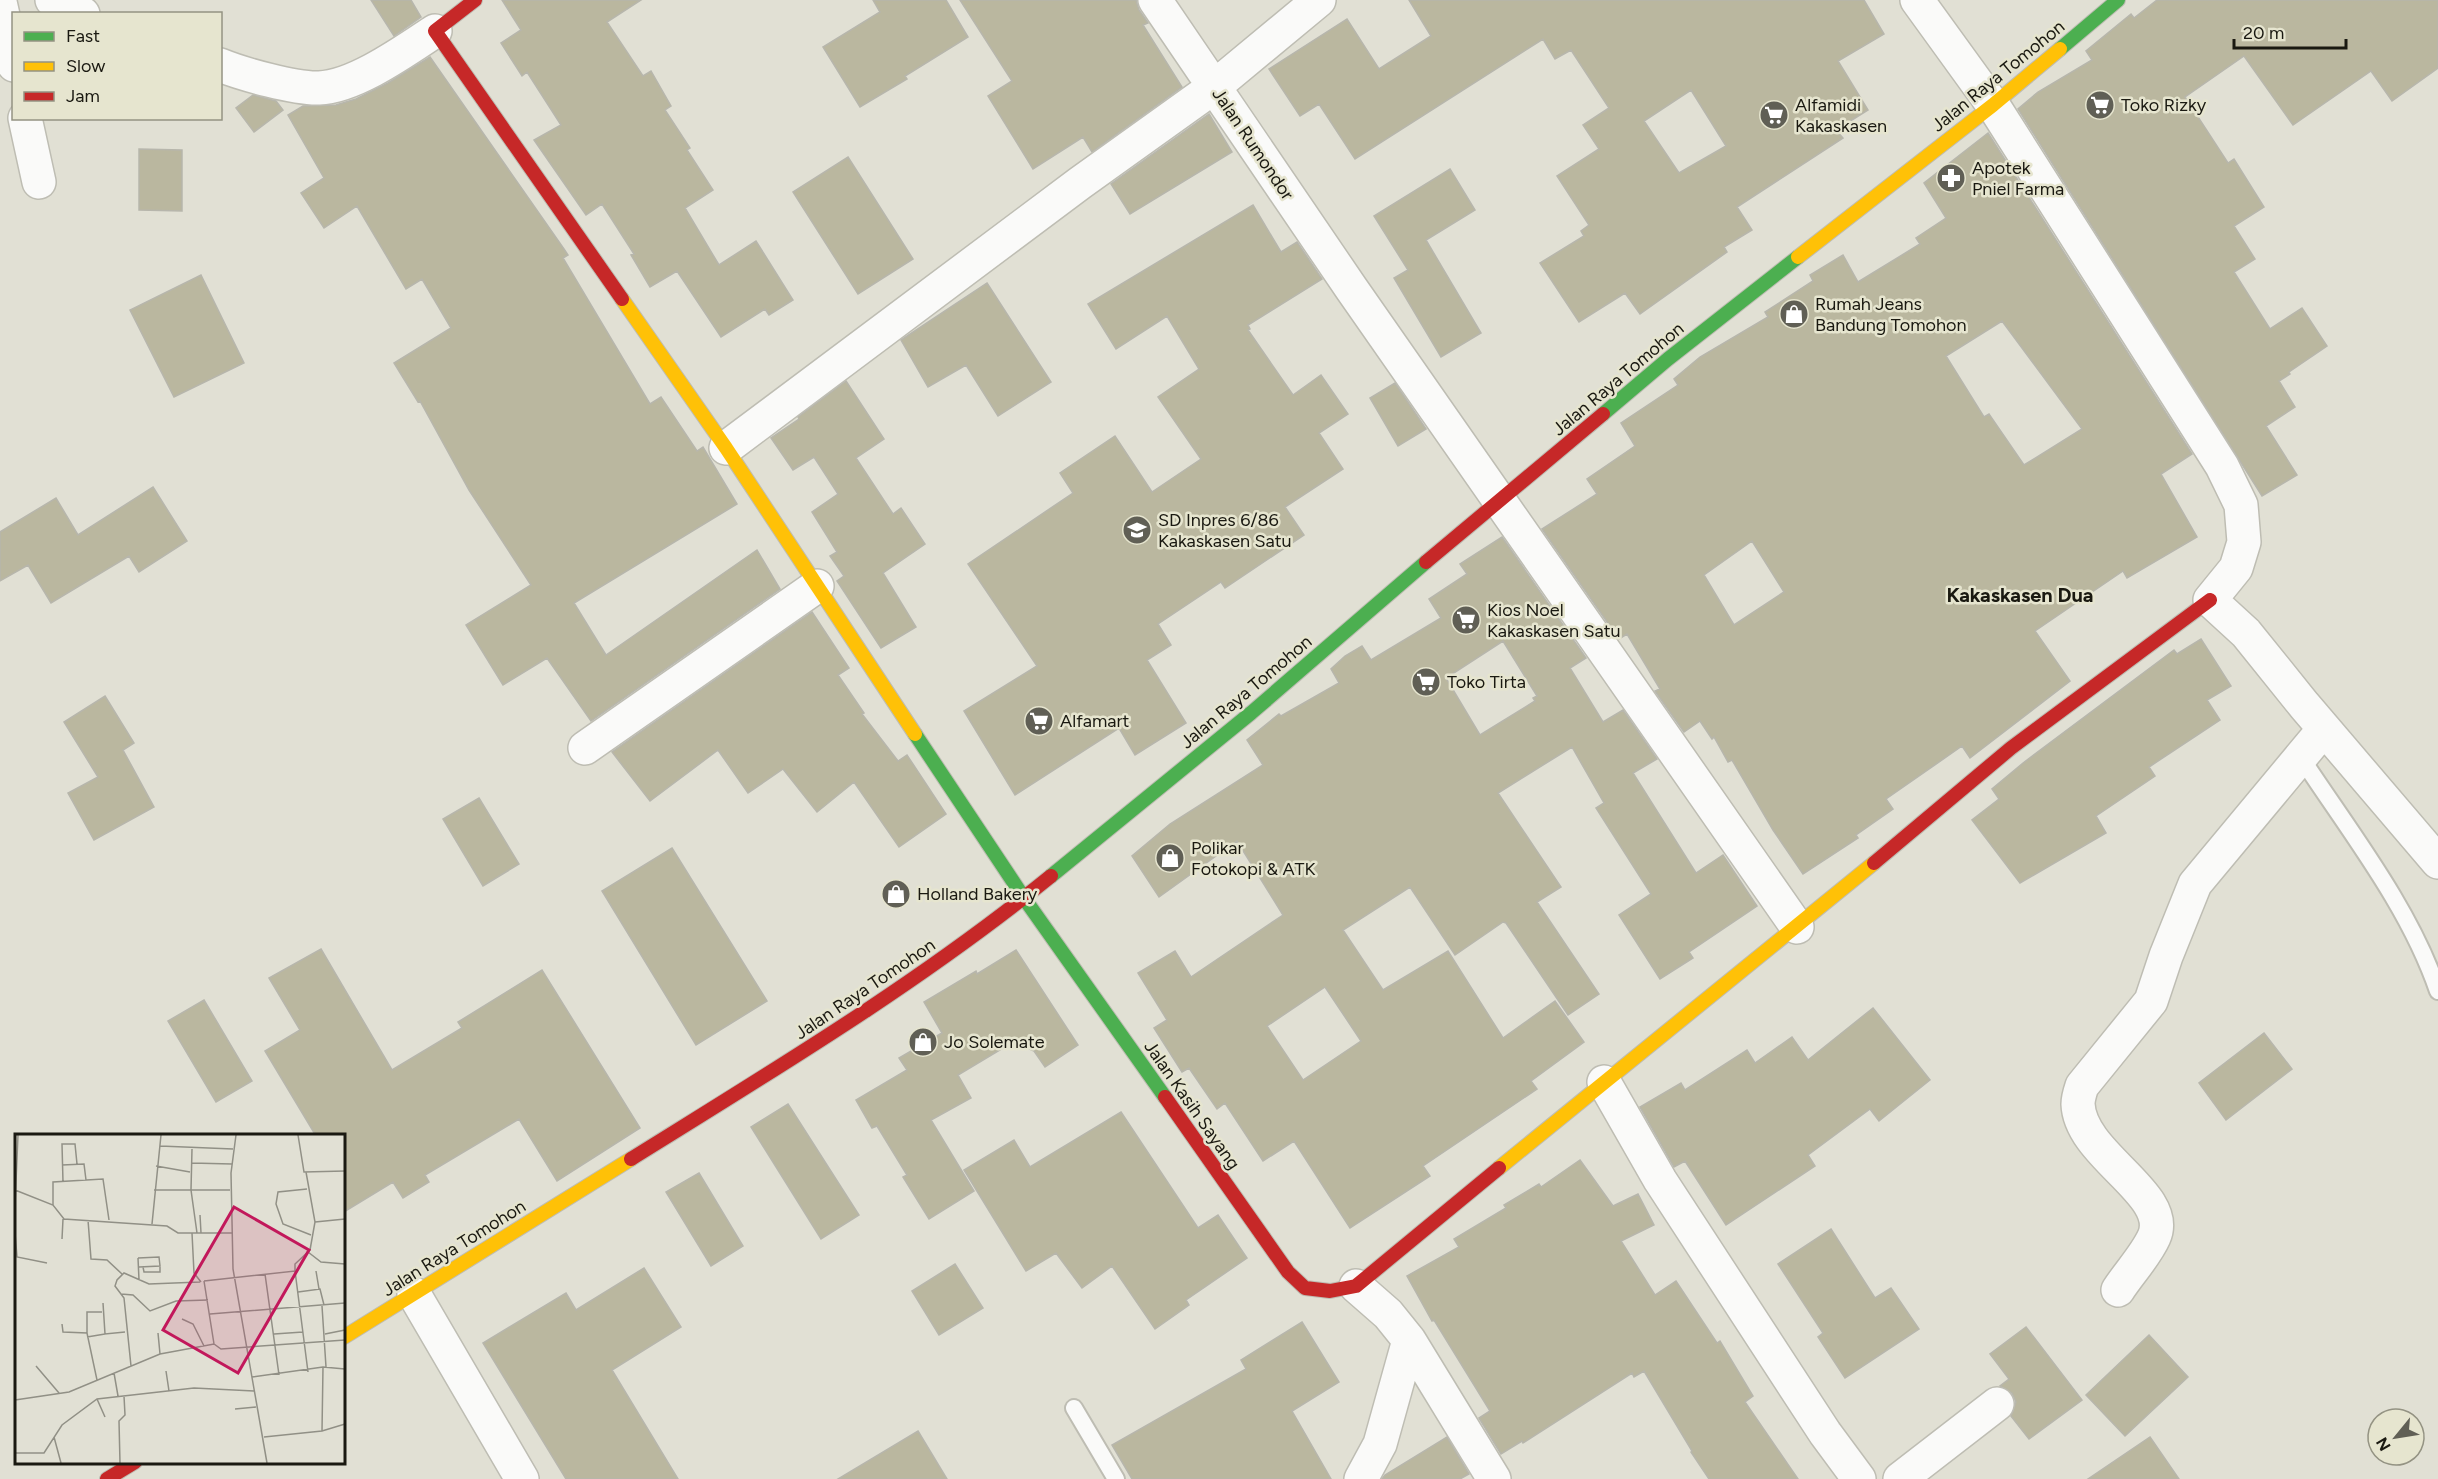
<svg xmlns="http://www.w3.org/2000/svg" width="2438" height="1479" font-family="Figtree,sans-serif">
	<rect width="100%" height="100%" fill="#e1e0d4"/>
	<path fill="#bab79f" stroke="#b7b6ac" stroke-width="1.5" fill-rule="evenodd" d="M 371,0 L 411,0 L 421,17 L 394,36 Z
		M 502,0 L 641,0 L 607,22 L 643,76 L 651,71 L 671,106 L 665,110 L 690,148 L 687,150 L 713,190 L 685,208 L 719,265 L 756,241 L 793,300 L 769,315 L 765,309 L 721,337 L 677,271 L 650,287 L 631,255 L 634,254 L 602,204 L 586,215 L 534,140 L 561,125 L 527,72 L 522,76 L 501,43 L 521,30 Z
		M 873,0 L 946,0 L 968,37 L 905,76 L 907,79 L 860,107 L 823,47 L 880,12 Z
		M 960,0 L 1136,0 L 1139,10 L 1148,23 L 1143,25 L 1182,87 L 1092,152 L 1083,137 L 1033,169 L 988,96 L 1012,81 Z
		M 1409,0 L 1864,0 L 1884,34 L 1838,61 L 1868,110 L 1836,130 L 1843,138 L 1737,207 L 1752,230 L 1724,247 L 1727,252 L 1640,314 L 1625,293 L 1579,322 L 1540,263 L 1584,236 L 1581,231 L 1589,225 L 1557,176 L 1599,149 L 1583,125 L 1609,108 L 1571,50 L 1555,59 L 1543,39 L 1355,159 L 1319,104 L 1300,116 L 1269,69 L 1347,19 L 1379,69 L 1431,36 ZM 1691,90 L 1726,146 L 1679,173 L 1644,121 Z
		M 2157,0 L 2438,0 L 2438,68 L 2392,101 L 2371,71 L 2293,125 L 2244,56 L 2185,97 L 2228,163 L 2234,159 L 2264,207 L 2234,226 L 2255,259 L 2234,272 L 2270,329 L 2302,308 L 2327,346 L 2289,372 L 2290,374 L 2279,381 L 2295,407 L 2266,426 L 2297,475 L 2262,496 L 2018,109 L 2038,92 L 2092,60 L 2086,51 L 2131,14 L 2134,18 Z
		M 430,57 L 564,249 L 568,255 L 563,258 L 650,404 L 661,397 L 697,451 L 703,447 L 737,504 L 574,603 L 606,655 L 757,550 L 780,589 L 591,721 L 547,658 L 503,685 L 466,625 L 531,585 L 469,490 L 420,401 L 418,402 L 394,363 L 451,328 L 422,279 L 406,289 L 357,206 L 324,228 L 301,193 L 324,178 L 288,115 L 303,106 L 336,105 L 356,99 L 388,83 Z
		M 253,95 L 276,101 L 283,110 L 254,132 L 236,108 Z
		M 1209,114 L 1232,152 L 1130,214 L 1111,184 Z
		M 1988,133 L 2192,454 L 2161,474 L 2197,537 L 2127,578 L 2123,571 L 2035,631 L 2070,681 L 1970,758 L 1962,746 L 1886,799 L 1893,809 L 1856,835 L 1858,838 L 1803,874 L 1773,830 L 1732,760 L 1728,762 L 1714,737 L 1712,739 L 1700,721 L 1684,732 L 1655,691 L 1660,689 L 1627,634 L 1619,639 L 1542,529 L 1597,494 L 1587,479 L 1635,446 L 1621,423 L 1678,385 L 1674,379 L 1700,357 L 1768,317 L 1765,312 L 1813,281 L 1810,275 L 1843,255 L 1858,282 L 1920,244 L 1916,238 L 1946,218 L 1924,183 ZM 2002,321 L 2082,429 L 2024,465 L 1989,414 L 1984,417 L 1946,356 ZM 1752,541 L 1784,592 L 1734,625 L 1704,575 Z
		M 139,149 L 182,150 L 182,211 L 139,210 Z
		M 848,157 L 913,259 L 858,294 L 793,192 Z
		M 1450,169 L 1475,210 L 1426,240 L 1481,333 L 1441,357 L 1394,278 L 1408,270 L 1374,216 Z
		M 1253,205 L 1281,252 L 1297,242 L 1322,279 L 1248,325 L 1250,329 L 1248,330 L 1293,395 L 1321,375 L 1348,414 L 1319,433 L 1343,469 L 1285,507 L 1304,535 L 1225,588 L 1221,582 L 1158,624 L 1171,645 L 1147,660 L 1186,723 L 1135,755 L 1119,728 L 1015,795 L 964,711 L 1037,666 L 968,564 L 1073,493 L 1060,473 L 1115,436 L 1152,492 L 1201,459 L 1158,397 L 1199,369 L 1167,316 L 1116,349 L 1088,304 Z
		M 201,275 L 244,363 L 174,397 L 130,310 Z
		M 987,283 L 1051,382 L 998,416 L 966,365 L 928,387 L 901,340 Z
		M 846,381 L 884,439 L 856,458 L 893,514 L 901,508 L 925,544 L 883,573 L 916,627 L 881,648 L 837,581 L 844,576 L 830,556 L 837,552 L 812,512 L 838,494 L 814,457 L 793,470 L 771,438 L 799,419 L 798,417 Z
		M 1395,383 L 1426,429 L 1398,446 L 1370,398 Z
		M 153,487 L 187,541 L 139,572 L 129,556 L 51,603 L 28,565 L 0,581 L 0,532 L 56,498 L 78,535 Z
		M 1502,537 L 1586,658 L 1570,668 L 1603,722 L 1623,710 L 1657,759 L 1633,773 L 1696,873 L 1723,855 L 1757,906 L 1689,952 L 1693,958 L 1660,979 L 1619,915 L 1651,894 L 1596,808 L 1604,803 L 1572,747 L 1498,793 L 1561,887 L 1537,902 L 1599,994 L 1568,1015 L 1506,923 L 1503,922 L 1455,955 L 1410,887 L 1343,930 L 1383,990 L 1448,951 L 1503,1038 L 1555,1001 L 1584,1042 L 1531,1081 L 1537,1089 L 1423,1166 L 1430,1176 L 1350,1228 L 1294,1141 L 1263,1161 L 1225,1103 L 1217,1109 L 1189,1068 L 1182,1072 L 1154,1028 L 1167,1020 L 1138,973 L 1175,951 L 1191,977 L 1283,915 L 1237,841 L 1159,897 L 1132,856 L 1170,824 L 1263,765 L 1247,740 L 1279,714 L 1281,716 L 1339,683 L 1331,669 L 1345,656 L 1362,646 L 1371,660 L 1441,618 L 1429,599 L 1467,574 L 1460,564 ZM 1503,641 L 1537,696 L 1533,698 L 1535,701 L 1480,735 L 1446,678 ZM 1325,987 L 1361,1041 L 1303,1080 L 1267,1026 Z
		M 812,612 L 849,668 L 838,675 L 864,713 L 862,714 L 898,761 L 907,755 L 946,814 L 899,847 L 854,782 L 817,812 L 783,769 L 748,793 L 718,750 L 650,801 L 612,752 Z
		M 2201,639 L 2231,686 L 2207,700 L 2220,720 L 2149,767 L 2155,776 L 2096,816 L 2106,833 L 2020,883 L 1972,820 L 1999,799 L 1992,789 L 2023,763 L 2174,650 L 2177,654 Z
		M 105,696 L 134,743 L 123,750 L 154,807 L 94,840 L 68,793 L 98,777 L 64,722 Z
		M 479,798 L 519,864 L 483,886 L 443,819 Z
		M 672,848 L 767,1001 L 696,1045 L 602,891 Z
		M 321,949 L 392,1070 L 462,1028 L 458,1022 L 542,970 L 640,1128 L 557,1181 L 519,1119 L 425,1175 L 429,1182 L 403,1198 L 393,1182 L 344,1212 L 344,1136 L 316,1136 L 265,1051 L 300,1030 L 269,978 Z
		M 1016,950 L 1078,1045 L 1045,1067 L 1034,1051 L 1013,1042 L 958,1075 L 971,1098 L 931,1120 L 974,1191 L 929,1219 L 903,1177 L 907,1175 L 877,1126 L 872,1128 L 856,1100 L 907,1070 L 899,1058 L 942,1033 L 924,1002 L 976,971 L 977,974 Z
		M 204,1000 L 252,1081 L 216,1102 L 168,1021 Z
		M 1873,1008 L 1930,1080 L 1879,1121 L 1870,1109 L 1808,1155 L 1815,1166 L 1726,1225 L 1685,1161 L 1674,1167 L 1640,1107 L 1681,1083 L 1685,1090 L 1747,1050 L 1755,1063 L 1792,1037 L 1808,1060 Z
		M 2264,1033 L 2292,1069 L 2226,1120 L 2199,1083 Z
		M 788,1104 L 859,1215 L 821,1239 L 751,1127 Z
		M 1121,1112 L 1198,1228 L 1218,1215 L 1247,1258 L 1186,1300 L 1189,1305 L 1155,1329 L 1112,1266 L 1082,1288 L 1056,1253 L 1026,1271 L 964,1170 L 1014,1140 L 1030,1167 Z
		M 1580,1160 L 1613,1206 L 1638,1194 L 1654,1225 L 1621,1241 L 1655,1295 L 1676,1281 L 1717,1343 L 1720,1341 L 1753,1396 L 1745,1402 L 1798,1479 L 1709,1479 L 1691,1452 L 1692,1451 L 1644,1371 L 1634,1377 L 1632,1373 L 1523,1443 L 1522,1441 L 1501,1454 L 1479,1418 L 1490,1411 L 1434,1320 L 1432,1321 L 1407,1276 L 1459,1247 L 1454,1239 L 1506,1208 L 1504,1205 L 1539,1184 L 1541,1187 Z
		M 699,1173 L 743,1246 L 711,1266 L 666,1192 Z
		M 1831,1229 L 1875,1298 L 1891,1288 L 1919,1329 L 1845,1378 L 1818,1337 L 1823,1333 L 1778,1264 Z
		M 955,1264 L 983,1308 L 939,1335 L 912,1291 Z
		M 644,1268 L 681,1327 L 612,1370 L 678,1479 L 566,1479 L 483,1343 L 566,1293 L 576,1310 Z
		M 1302,1322 L 1339,1382 L 1292,1411 L 1331,1479 L 1132,1479 L 1112,1445 L 1246,1369 L 1241,1360 Z
		M 2026,1327 L 2082,1400 L 2029,1439 L 2011,1416 L 2016,1402 L 2012,1393 L 2000,1386 L 2009,1379 L 1990,1354 Z
		M 2149,1335 L 2188,1377 L 2125,1436 L 2086,1395 Z
		M 918,1431 L 947,1479 L 838,1479 Z
		M 1447,1437 L 1469,1474 L 1460,1479 L 1382,1479 L 1385,1475 Z
		M 2150,1437 L 2179,1479 L 2088,1479 Z"/>
	<g fill="none" stroke-linecap="round" stroke-linejoin="round">
		<g stroke="#bebdb3" stroke-width="20">
			<path id="lane" d="M 2300,756 C 2349,831 2409,906 2438,991
				M 1074,1408 L 1116,1479"/>
		</g>
		<g stroke="#bebdb3" stroke-width="36">
			<path id="street" d="M 52,0 L 83,14
				M 1155,0 L 1351,288 L 1797,927
				M 1917,0 L 1993,105 L 2222,466 L 2241,505 L 2244,542 L 2236,568 L 2210,600 L 2246,633 L 2304,705 L 2438,862
				M 0,2 L 14,65
				M 220,65 C 242,74 296,89 319,88 C 355,87 406,50 435,31
				M 25,118 L 39,182
				M 726,448 L 1080,183 L 1214,87 L 1319,0
				M 585,748 L 817,586
				M 1604,1082 L 1660,1180 L 1825,1433 L 1859,1479
				M 1356,1286 L 1388,1314 L 1409,1340 L 1380,1444 L 1361,1479
				M 2118,1290 C 2129,1273 2146,1255 2154,1237 C 2173,1194 2080,1156 2078,1104 C 2078,1099 2080,1092 2082,1086 L 2151,1001 L 2166,956 L 2195,884 L 2324,729
				M 414,1294 L 522,1479
				M 1409,1340 L 1494,1479
				M 1900,1479 L 1997,1404"/>
		</g>
		<g stroke="#bebdb3" stroke-width="16">
			<path id="fast" d="M 2060,49 L 2118,0
				M 1603,414 L 1668,359 L 1798,257
				M 915,734 L 1024,898 L 1165,1097
				M 1051,876 L 1251,713 L 1426,562"/>
		</g>
		<g stroke="#bebdb3" stroke-width="16">
			<path id="slow" d="M 1798,257 L 1993,105 L 2060,49
				M 622,299 L 726,448 L 915,734
				M 1499,1168 L 1874,863
				M 344,1337 L 631,1159"/>
		</g>
		<g stroke="#bebdb3" stroke-width="16">
			<path id="jam" d="M 475,0 L 435,31 L 622,299
				M 1426,562 L 1603,414
				M 1874,863 L 2011,748 L 2210,600
				M 1165,1097 L 1288,1272 L 1305,1288 L 1330,1291 L 1356,1286 L 1499,1168
				M 631,1159 C 774,1070 919,983 1051,876
				M 107,1479 L 135,1462"/>
		</g>
		<use href="#lane" stroke="#fafaf9" stroke-width="16"/>
		<use href="#street" stroke="#fafaf9" stroke-width="33"/>
		<use href="#fast" stroke="#4caf50" stroke-width="14"/>
		<use href="#slow" stroke="#ffc107" stroke-width="14"/>
		<use href="#jam" stroke="#c62828" stroke-width="14"/>
	</g>
	<defs>
		<g id="supermarket-disc" transform="scale(1.5)"><circle r="9.5" fill="#605f55" stroke="#e6e5cf"/><path d="M-6-5.5h2.5l.6 2H6L4.5 2H-2.5L-4.4-4H-6ZM-1.5 3.2a1.3 1.3 0 1 0 .1 0ZM3 3.2a1.3 1.3 0 1 0 .1 0Z" fill="#fff"/></g>
		<g id="pharmacy-disc" transform="scale(1.5)"><circle r="9.5" fill="#605f55" stroke="#e6e5cf"/><path d="M-2-6h4v4h4v4h-4v4h-4v-4h-4v-4h4Z" fill="#fff"/></g>
		<g id="shop-disc" transform="scale(1.5)"><circle r="9.5" fill="#605f55" stroke="#e6e5cf"/><path d="M-5-2.5h2.3a2.7 3.5 0 0 1 5.4 0H5L5.5 6h-11ZM-1.5-2.5h3a1.5 2.3 0 0 0-3 0Z" fill="#fff"/></g>
		<g id="school-disc" transform="scale(1.5)"><circle r="9.5" fill="#605f55" stroke="#e6e5cf"/><path d="M0-5L7-2L0 1L-7-2ZM-4 1L0 2.5L4 1V4Q0 6-4 4Z" fill="#fff"/></g>
	</defs>
	<g fill-rule="evenodd">
		<use href="#supermarket-disc" x="2100" y="105"/>
		<use href="#supermarket-disc" x="1774" y="115"/>
		<use href="#pharmacy-disc" x="1951" y="178"/>
		<use href="#shop-disc" x="1794" y="314"/>
		<use href="#school-disc" x="1137" y="530"/>
		<use href="#supermarket-disc" x="1466" y="620"/>
		<use href="#supermarket-disc" x="1426" y="682"/>
		<use href="#supermarket-disc" x="1039" y="721"/>
		<use href="#shop-disc" x="1170" y="858"/>
		<use href="#shop-disc" x="896" y="894"/>
		<use href="#shop-disc" x="923" y="1042"/>
	</g>
	<g text-anchor="middle" dominant-baseline="central" stroke-width="5" stroke-linejoin="round" paint-order="stroke">
		<g font-size="18" fill="#1a1911" stroke="#e6e5cf">
			<text transform="translate(1998 76) rotate(-39)">Jalan Raya Tomohon</text>
			<text transform="translate(1253 144) rotate(56)">Jalan Rumondor</text>
			<text transform="translate(1618 379) rotate(-40)">Jalan Raya Tomohon</text>
			<text transform="translate(1246 692) rotate(-40)">Jalan Raya Tomohon</text>
			<text transform="translate(865 989) rotate(-34)">Jalan Raya Tomohon</text>
			<text transform="translate(1192 1105) rotate(55)">Jalan Kasih Sayang</text>
			<text transform="translate(454 1248) rotate(-32)">Jalan Raya Tomohon</text>
		</g>
		<g font-size="18" fill="#1a1911" stroke="#e6e5cf" text-anchor="start">
			<text x="1795" y="105">Alfamidi<tspan x="1795" dy="21">Kakaskasen</tspan></text>
			<text x="2121" y="105">Toko Rizky</text>
			<text x="1972" y="168">Apotek<tspan x="1972" dy="21">Pniel Farma</tspan></text>
			<text x="1815" y="304">Rumah Jeans<tspan x="1815" dy="21">Bandung Tomohon</tspan></text>
			<text x="1158" y="520">SD Inpres 6/86<tspan x="1158" dy="21">Kakaskasen Satu</tspan></text>
			<text x="1487" y="610">Kios Noel<tspan x="1487" dy="21">Kakaskasen Satu</tspan></text>
			<text x="1447" y="682">Toko Tirta</text>
			<text x="1060" y="721">Alfamart</text>
			<text x="1191" y="848">Polikar<tspan x="1191" dy="21">Fotokopi &amp; ATK</tspan></text>
			<text x="917" y="894">Holland Bakery</text>
			<text x="944" y="1042">Jo Solemate</text>
		</g>
		<g font-size="20" font-weight="bold" fill="#1a1911" stroke="#e6e5cf">
			<text x="2020" y="595">Kakaskasen Dua</text>
		</g>
	</g>
	<g transform="translate(15 1134)">
		<rect width="330" height="330" fill="#e1e0d4"/>
		<path fill="none" stroke="#919086" stroke-width="1.5" d="M 221,1 L 216,39 L 218,135 L 252,329M 283,1 L 289,38 L 330,37M 145,12 L 218,15M 177,15 L 176,56 L 182,99M 176,29 L 217,30M 47,31 L 69,30 L 71,46M 141,32 L 175,38M 48,48 L 47,10 L 60,10 L 62,30M 292,55 L 263,58 L 261,70 L 268,90 L 296,101M 0,56 L 38,71 L 49,85 L 152,92 L 163,99 L 217,99M 139,56 L 215,56M 0,71 L 3,1M 38,71 L 38,48 L 88,45 L 94,86M 185,81 L 186,99M 73,86 L 76,125 L 92,126 L 107,140M 300,88 L 330,85M 137,90 L 146,1M 0,99 L 2,123 L 32,129M 177,99 L 179,139 L 186,148M 47,105 L 48,85M 293,118 L 306,128 L 330,130M 123,124 L 144,123 L 145,132 L 124,133M 123,124 L 124,146M 128,133 L 129,138 L 145,138 L 145,132M 280,137 L 280,130 L 295,116 L 300,88 L 291,38M 301,137 L 304,155M 250,140 L 264,241M 189,147 L 280,137 L 293,238M 189,147 L 199,210M 283,158 L 305,155 L 309,171M 106,160 L 118,161 L 135,177 L 161,167 L 193,166M 88,169 L 90,200 L 110,198M 307,172 L 311,233M 195,180 L 330,169M 167,185 L 178,190 L 189,212M 47,190 L 48,198 L 72,199 L 82,246M 72,199 L 72,178 L 87,178M 143,199 L 145,220M 259,200 L 288,198M 310,200 L 330,196M 72,203 L 90,200M 21,232 L 44,259M 116,232 L 109,164 L 100,152 L 102,146 L 109,139 L 134,150 L 185,148M 151,237 L 154,257M 99,239 L 103,262M 237,243 L 308,233 L 330,235M 82,265 L 90,283M 0,266 L 54,258 L 145,220 L 199,210 L 206,215 L 330,206M 220,275 L 241,273M 307,297 L 308,233M 39,303 L 46,329M 249,303 L 307,297 L 330,290M 0,319 L 29,319 L 47,291 L 82,265 L 179,254 L 239,257M 105,329 L 104,287 L 110,281 L 109,262"/>
		<path fill="#c2185b" fill-opacity="0.15" stroke="#c2185b" stroke-width="3" d="M 219,73 L 294,116 L 223,239 L 148,196 Z"/>
		<rect width="330" height="330" fill="none" stroke="#1a1911" stroke-width="3"/>
	</g>
	<rect x="12" y="12" width="210" height="108" fill="#e6e5cf" stroke="#949383" stroke-width="1.5"/>
	<rect x="24" y="32" width="30" height="9" fill="#4caf50" stroke="#949383" stroke-width="1.5"/>
	<text x="66" y="42" font-size="18" fill="#1a1911">Fast</text>
	<rect x="24" y="62" width="30" height="9" fill="#ffc107" stroke="#949383" stroke-width="1.5"/>
	<text x="66" y="72" font-size="18" fill="#1a1911">Slow</text>
	<rect x="24" y="92" width="30" height="9" fill="#c62828" stroke="#949383" stroke-width="1.5"/>
	<text x="66" y="102" font-size="18" fill="#1a1911">Jam</text>
	<g transform="translate(2396 1437) rotate(240)"><circle r="28" fill="#e6e5cf" stroke="#949383" stroke-width="1.5"/>
	<path d="M0-4.5L10 22L0 15L-10 22Z" fill="#605f55"/>
	<text y="-9" font-size="16" font-weight="bold" text-anchor="middle" fill="#1a1911">N</text>
	</g>
	<path d="M2234 39v9h112v-9" fill="none" stroke="#1a1911" stroke-width="3"/>
	<text x="2243" y="39" font-size="18" fill="#1a1911" stroke="#e6e5cf" stroke-width="4.5" paint-order="stroke">20 m</text>
</svg>
